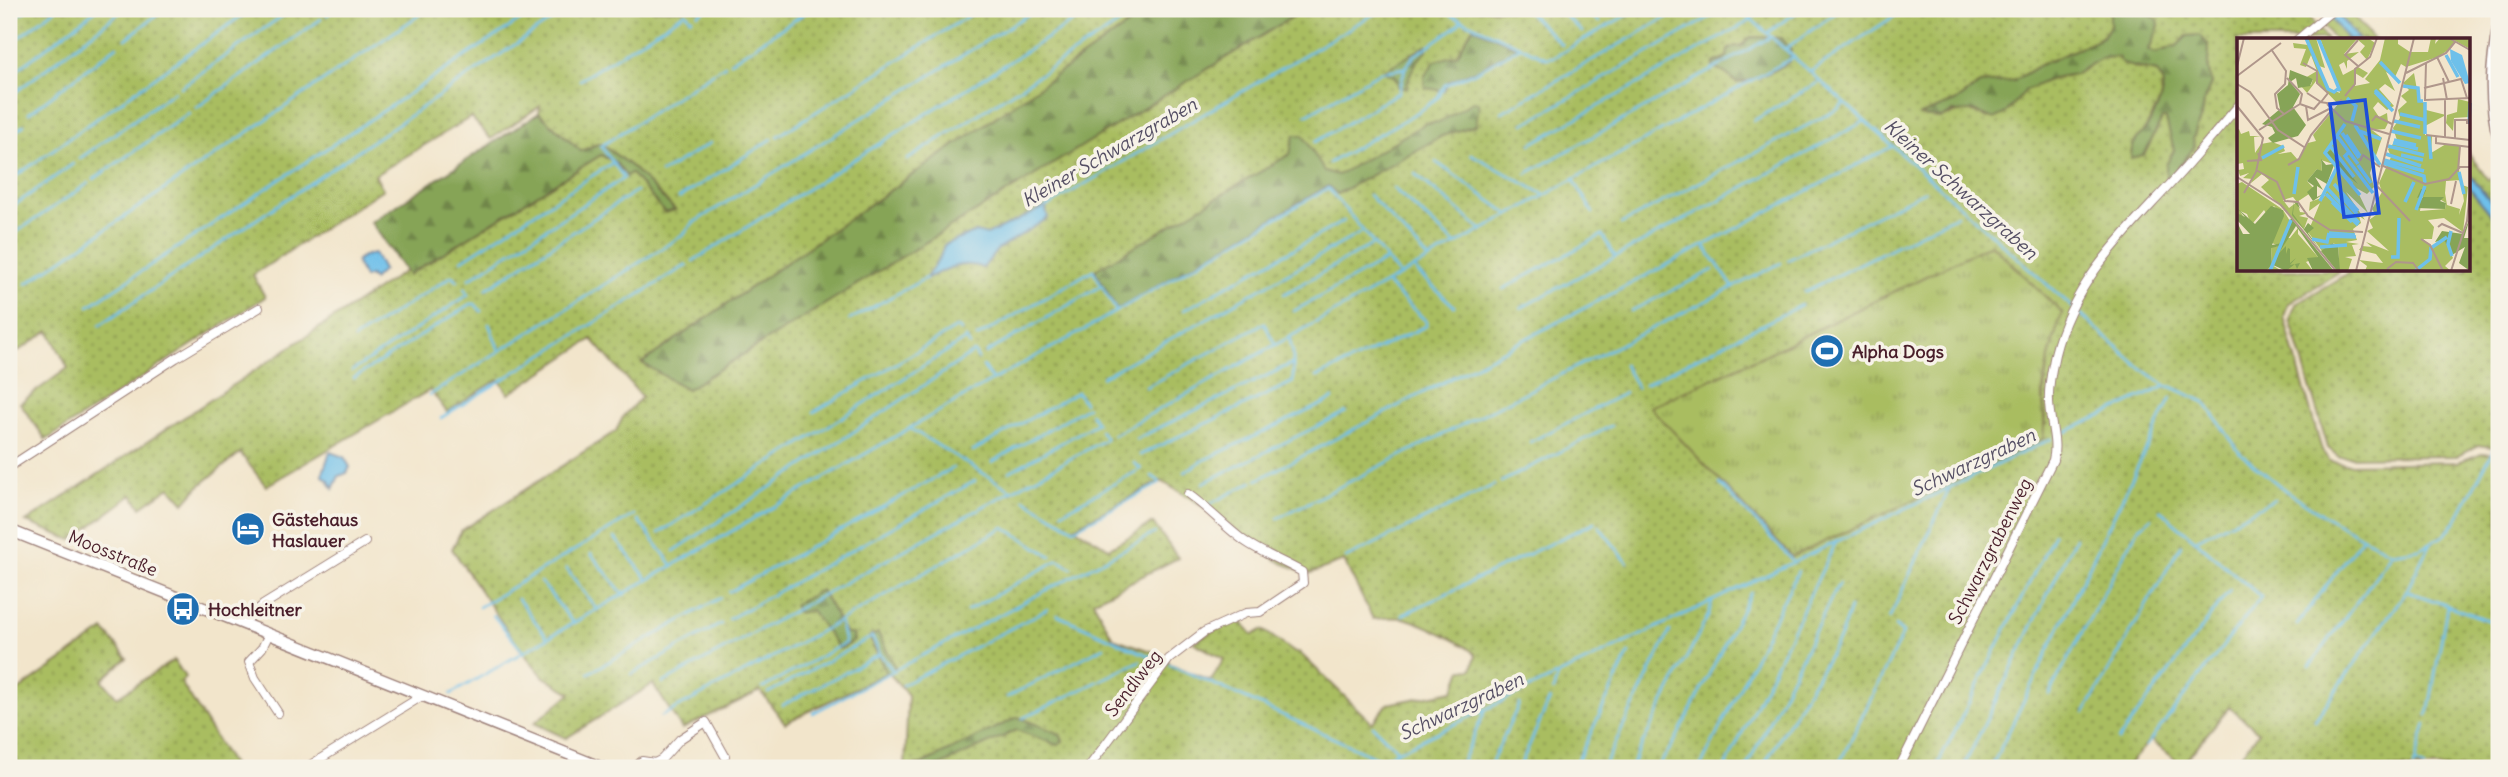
<svg xmlns="http://www.w3.org/2000/svg" width="2508" height="777" font-family="Delius,sans-serif">
	<defs>
		<pattern id="grass-dots" width="8" height="8" patternUnits="userSpaceOnUse" patternTransform="scale(1.75)"><rect width="8" height="8" fill="#a9bd61"/><path d="M2 2h.1M6 6h.1" fill="none" stroke="#8c9950" stroke-width="1.8" stroke-linecap="round"/></pattern>
		<pattern id="forest-firs" width="22" height="20" patternUnits="userSpaceOnUse" patternTransform="scale(1.75)"><rect width="22" height="20" fill="#86a457"/><path d="M5 1l3.5 6h-7zM16 11l3.5 6h-7z" fill="#708548"/></pattern>
		<pattern id="park-tufts" width="24" height="20" patternUnits="userSpaceOnUse" patternTransform="scale(1.75)"><rect width="24" height="20" fill="#a9bd61"/><path d="M3 7l-1-3M5 7V3M7 7l1-3M15 17l-1-3M17 17v-4M19 17l1-3" fill="none" stroke="#8c9950"/></pattern>
	</defs>
	<rect width="100%" height="100%" fill="#f7f3e8"/>
	<filter id="ink" filterUnits="userSpaceOnUse"><feTurbulence type="fractalNoise" baseFrequency=".0143" numOctaves="2"/><feDisplacementMap in="SourceGraphic" scale="14" xChannelSelector="R" yChannelSelector="G"/><feConvolveMatrix kernelMatrix="1 2 1 2 8 2 1 2 1" color-interpolation-filters="sRGB"/></filter>
	<filter id="wash" filterUnits="userSpaceOnUse"><feTurbulence type="fractalNoise" baseFrequency=".00686" numOctaves="4" result="noise"/><feDisplacementMap in="SourceGraphic" scale="28" xChannelSelector="R" yChannelSelector="G"/><feGaussianBlur stdDeviation="1.57" result="paint"/><feColorMatrix in="noise" values="0 0 0 0 0 0 0 0 0 0 0 0 0 0 0 0 0 1.4 0 .05"/><feComposite in="paint" operator="in"/></filter>
	<g filter="url(#wash)">
		<rect width="100%" height="100%" fill="#f2e5cb"/>
		<path fill="url(#grass-dots)" stroke="#7a6e46" stroke-width="2" fill-rule="evenodd" d="M 9,9 L 1151,9 L 642,363 L 686,389 L 1305,9 L 2110,9 L 2110,26 L 2104,35 L 2096,41 L 2040,65 L 2013,81 L 1980,84 L 1955,102 L 1921,115 C 1927,116 1936,119 1943,117 C 1963,111 1965,107 1986,118 C 2014,111 2006,108 2025,91 C 2040,79 2060,79 2077,73 C 2091,67 2098,54 2116,57 C 2123,58 2129,65 2135,68 C 2141,70 2150,70 2157,72 L 2163,82 L 2160,101 L 2145,130 L 2144,155 L 2162,119 L 2166,118 L 2174,150 L 2169,158 L 2174,173 L 2189,156 L 2193,138 L 2203,111 L 2204,100 L 2211,84 L 2208,64 L 2209,45 L 2187,36 L 2177,46 L 2156,53 L 2149,51 L 2153,39 L 2142,9 L 2302,9 L 2327,40 L 2238,40 L 2238,270 L 2342,270 L 2288,304 L 2284,317 L 2322,451 L 2330,461 L 2345,464 L 2458,462 L 2482,453 L 2499,455 L 2499,768 L 2230,768 L 2259,732 L 2229,707 L 2182,765 L 2150,740 L 2126,768 L 928,768 L 918,764 L 905,768 L 908,695 L 888,672 L 785,723 L 760,691 L 682,729 L 653,684 L 566,738 L 534,723 L 571,693 L 544,677 L 520,649 L 452,549 L 461,531 L 616,431 L 624,415 L 642,397 L 592,339 L 509,394 L 499,379 L 447,412 L 430,390 L 266,486 L 240,453 L 198,487 L 184,503 L 170,487 L 141,507 L 132,495 L 72,540 L 26,522 L 405,271 L 408,275 L 601,155 L 615,162 L 626,175 L 631,173 L 665,212 L 675,210 L 633,168 L 600,143 L 581,151 L 539,113 L 540,106 L 491,139 L 471,117 L 375,175 L 383,189 L 253,275 L 265,297 L 46,440 L 20,403 L 68,368 L 49,331 L 9,357 ZM 1751,37 L 1782,38 L 1789,61 C 1776,71 1753,81 1737,83 L 1725,73 L 1714,68 L 1714,63 L 1727,57 ZM 2062,313 C 2050,349 2039,387 2046,425 L 1651,407 L 1765,355 ZM 1161,481 L 1200,504 L 1276,560 L 1308,574 L 1344,561 L 1373,619 C 1384,618 1396,616 1407,619 C 1424,624 1464,643 1476,655 L 1472,669 L 1462,670 L 1453,691 L 1388,704 L 1372,723 L 1299,652 L 1295,653 L 1266,632 L 1262,630 L 1253,635 L 1238,618 L 1193,642 L 1224,659 L 1211,681 L 1170,664 L 1165,656 L 1113,638 L 1093,601 L 1178,558 L 1153,523 L 1109,548 L 1074,527 Z
			M 2339,9 L 2348,9 L 2374,40 L 2359,40 L 2335,12 Z
			M 2330,17 L 2348,40 L 2334,40 L 2322,24 Z
			M 2468,152 L 2488,180 L 2499,174 L 2499,211 L 2468,173 Z
			M 2468,186 L 2499,224 L 2499,448 L 2478,445 L 2458,456 L 2339,457 L 2328,448 L 2290,319 L 2296,304 L 2353,270 L 2468,270 Z
			M 104,630 L 127,658 L 102,680 L 117,697 L 174,660 L 185,677 L 181,682 L 234,768 L 9,768 L 9,697 Z"/>
		<path fill="url(#forest-firs)" stroke="#686241" stroke-width="2" d="M 1151,9 L 1305,9 L 687,389 L 642,363 Z
			M 2110,9 L 2120,11 L 2121,9 L 2142,9 L 2158,20 L 2159,26 L 2149,50 L 2156,53 L 2177,46 L 2187,36 L 2199,35 L 2209,45 L 2208,64 L 2211,84 L 2204,100 L 2203,111 L 2193,138 L 2195,146 L 2174,173 L 2166,177 L 2166,165 L 2174,150 L 2166,119 L 2162,119 L 2144,155 L 2131,158 C 2130,142 2141,136 2149,124 C 2156,112 2163,96 2163,82 L 2157,72 L 2122,64 L 2118,57 L 2102,58 L 2074,74 L 2053,78 L 2026,90 L 2006,113 L 1994,119 L 1973,111 L 1953,112 L 1941,118 L 1918,116 L 1955,102 L 1980,84 L 2013,81 L 2040,65 L 2096,41 L 2104,35 L 2110,26 Z
			M 1473,27 L 1518,47 L 1479,69 L 1448,82 L 1444,91 L 1425,88 L 1424,77 L 1435,61 L 1457,55 Z
			M 1751,37 L 1782,38 L 1791,50 L 1789,62 C 1776,71 1753,81 1737,83 L 1725,73 L 1713,68 L 1714,63 L 1727,57 L 1728,50 L 1735,46 L 1740,47 Z
			M 1427,45 L 1427,50 C 1416,62 1409,71 1407,88 L 1399,88 L 1395,77 L 1383,71 Z
			M 1474,101 L 1479,104 L 1476,125 L 1442,136 L 1337,194 L 1328,186 L 1117,310 L 1095,270 L 1290,154 L 1294,135 L 1303,135 L 1324,171 L 1338,175 L 1426,123 L 1440,122 Z
			M 539,113 L 581,151 L 600,143 L 633,168 L 675,210 L 665,213 L 631,173 L 626,176 L 615,162 L 601,155 L 408,275 L 371,222 Z
			M 821,590 L 846,634 L 853,634 L 854,641 L 839,649 L 811,610 L 798,613 L 794,605 Z
			M 878,633 L 896,669 L 887,674 L 869,637 Z
			M 1018,717 L 1060,734 L 1063,741 L 1057,745 L 1017,730 L 935,768 L 917,766 Z"/>
		<path fill="url(#park-tufts)" stroke="#7a6e46" stroke-width="2" d="M 1991,244 L 2062,313 C 2054,337 2046,363 2043,389 C 2042,406 2046,422 2043,439 L 1792,557 L 1650,407 L 1765,355 Z"/>
		<path fill="#6ec0ea" stroke="#5c708a" stroke-width="2" d="M 2323,9 L 2333,9 L 2359,40 L 2348,40 Z
			M 2468,173 L 2499,211 L 2499,224 L 2468,186 Z
			M 1047,206 L 1046,210 L 1048,218 L 997,250 L 983,268 C 961,259 945,270 925,279 L 940,257 L 944,245 L 976,232 L 987,235 Z
			M 374,253 L 383,270 L 373,280 L 370,276 L 364,278 L 356,262 L 361,257 Z
			M 330,452 L 344,457 L 350,467 L 347,473 L 339,476 L 333,489 L 329,481 L 322,475 Z"/>
		<g fill="none" stroke-linecap="round" stroke-linejoin="round">
			<path stroke="#6ec0ea" stroke-width="2.5" d="M 1143,9 L 1144,9
				M 1525,9 L 1562,45
				M 1558,9 L 1582,32
				M 1585,9 L 1599,22
				M 1740,9 L 2137,365 L 2165,385
				M 698,14 L 706,9
				M 327,15 L 335,9
				M 1451,15 L 1546,58 L 1554,57 L 1637,9
				M 9,22 L 27,9
				M 1767,33 L 1801,9
				M 126,39 L 164,9
				M 9,45 L 56,9
				M 1785,49 L 1841,9
				M 730,62 L 811,9
				M 1810,72 L 1905,9
				M 9,76 L 97,9
				M 580,80 L 686,12 L 691,19 L 692,18
				M 181,87 L 292,9
				M 9,97 L 124,9
				M 196,108 L 321,19
				M 1502,112 L 1681,9
				M 29,113 L 117,46
				M 1306,115 L 1380,72 L 1405,68
				M 1753,121 L 1819,82
				M 1524,124 L 1724,9
				M 9,136 L 24,125
				M 778,136 L 979,9
				M 1315,142 L 1399,92 L 1405,68 L 1414,56 L 1457,26 L 1462,20
				M 1531,144 L 1746,23 L 1762,9
				M 1471,154 L 1545,195
				M 79,159 L 175,91
				M 907,160 L 1134,14
				M 1436,162 L 1510,215
				M 1329,163 L 1423,109 L 1438,97 L 1445,85 L 1479,70 L 1520,47
				M 661,173 L 710,143
				M 1415,174 L 1482,230
				M 1526,174 L 1771,37
				M 94,179 L 189,113
				M 1574,180 L 1593,213
				M 9,181 L 251,9
				M 1393,188 L 1455,244
				M 1369,195 L 1429,259
				M 679,198 L 772,139
				M 1046,207 L 1382,9
				M 9,209 L 73,164
				M 1621,224 L 1838,109 L 1845,103
				M 9,237 L 89,183
				M 1704,245 L 1733,287
				M 462,260 L 612,163
				M 1788,260 L 1925,191
				M 693,261 L 1093,9
				M 1415,268 L 1417,272 L 1454,306
				M 469,279 L 624,178 L 601,146 L 725,65
				M 26,284 L 428,9
				M 486,289 L 636,191
				M 1503,289 L 1602,235 L 1615,256
				M 1804,292 L 1957,215
				M 1284,294 L 1373,244
				M 89,306 L 537,9
				M 1521,308 L 1865,121
				M 1184,310 L 1344,221
				M 1294,311 L 1386,260
				M 1631,311 L 1713,270
				M 849,320 L 926,278
				M 489,324 L 499,350
				M 100,325 L 568,9
				M 965,337 L 970,346
				M 977,337 L 1093,270 L 1116,311
				M 354,339 L 452,276 L 458,281
				M 986,353 L 1101,286
				M 1624,365 L 1637,388
				M 983,366 L 992,380
				M 352,371 L 468,295 L 464,288
				M 1102,377 L 1362,232
				M 1317,377 L 1426,326 L 1426,321 L 1387,284
				M 354,378 L 471,304 L 475,304 L 481,311
				M 1645,384 L 1801,305
				M 1146,387 L 1264,323 L 1275,344
				M 430,395 L 683,235 L 693,223 L 1037,9
				M 814,412 L 958,327 L 961,331
				M 441,418 L 687,265
				M 911,429 L 1012,491
				M 1113,435 L 1794,57
				M 2057,436 L 2166,386 L 2172,387 L 2205,402 L 2241,454 L 2286,491 L 2328,518 L 2391,553 L 2419,549 L 2445,535 L 2457,519 L 2499,439
				M 1136,439 L 1293,363
				M 1530,442 L 1625,393
				M 973,451 L 1077,392 L 1084,403
				M 1140,455 L 1293,382 L 1293,353 L 1289,337
				M 992,462 L 1087,407
				M 1009,472 L 1097,423 L 1090,413
				M 1185,472 L 1200,462 L 1333,399
				M 1257,480 L 1893,146
				M 1501,482 L 1611,426
				M 1203,483 L 1346,412
				M 1720,484 L 1792,560
				M 1024,499 L 1074,529 L 1159,484 L 1159,481 L 1152,476
				M 1210,504 L 1252,482
				M 1062,512 L 1141,469 L 1134,463
				M 1278,518 L 1781,263
				M 638,520 L 673,566
				M 1599,526 L 1627,562
				M 659,533 L 966,339
				M 615,538 L 648,580
				M 2196,540 L 2275,499
				M 674,551 L 974,352 L 978,359
				M 591,554 L 624,595
				M 1346,558 L 1494,485
				M 566,568 L 597,610
				M 541,582 L 573,623
				M 2407,591 L 2499,624
				M 729,592 L 953,468
				M 518,599 L 548,638
				M 479,607 L 634,515
				M 967,611 L 1058,560 L 1072,568
				M 493,615 L 524,653
				M 1057,615 L 1163,662
				M 1402,615 L 1595,522
				M 729,619 L 975,481
				M 1889,619 L 1950,487
				M 2297,625 L 2362,538
				M 1169,664 L 1380,759
				M 2310,666 L 2383,566 L 2391,553
				M 589,673 L 720,598
				M 632,674 L 721,624
				M 663,683 L 1106,439 L 1100,430
				M 902,685 L 1048,609
				M 763,688 L 845,643 L 840,621
				M 1553,691 L 1558,675
				M 768,693 L 872,637 L 880,654
				M 451,694 L 991,381 L 1084,330 L 1328,188 L 1400,276
				M 2049,694 L 2138,529 L 2151,518
				M 1007,697 L 1104,647
				M 783,705 L 880,654 L 894,672
				M 2085,712 L 2181,545
				M 813,713 L 1155,533
				M 2428,715 L 2447,606
				M 662,716 L 840,621 L 1004,527 L 1051,556
				M 1023,718 L 1140,661
				M 2315,720 L 2407,590 L 2429,545
				M 1373,726 L 1398,751
				M 2118,740 L 2230,590
				M 2146,746 L 2261,597 L 2160,510
				M 2416,763 L 2424,767
				M 2414,767 L 2426,724
				M 576,768 L 577,768
				M 1363,768 L 2051,439
				M 1459,768 L 1485,711
				M 1489,768 L 1519,704
				M 1519,768 L 1550,699
				M 1574,768 L 1629,653
				M 1603,768 L 1670,631
				M 1630,768 L 1708,616 L 1712,602
				M 1657,768 L 1675,741 L 1751,592
				M 1700,768 L 1798,571
				M 1725,768 L 1837,540
				M 1746,768 L 1839,583
				M 1762,768 L 1840,637 L 1850,608
				M 1837,768 L 1903,633 L 1895,626
				M 1936,768 L 2054,534
				M 1963,768 L 2075,538
				M 1991,768 L 2171,398
				M 2497,768 L 2499,762"/>
		</g>
	</g>
	<g filter="url(#ink)">
		<g fill="none" stroke-linecap="round" stroke-linejoin="round">
			<g stroke="#9e827b" stroke-width="10">
				<path id="minor" d="M 2297,40 L 2334,9
					M 9,467 L 176,358 L 259,308
					M 243,623 L 263,605 L 365,542
					M 269,634 L 262,648 L 249,662 L 255,678 L 278,713
					M 312,764 L 422,696
					M 634,768 L 642,761 L 655,763 L 662,759 L 680,739 L 706,722 L 725,756
					M 1088,768 L 1169,659 L 1204,632 L 1246,613 L 1260,612 L 1303,583 L 1302,572 C 1283,561 1261,553 1243,540 C 1224,526 1208,508 1188,494
					M 1899,768 L 2053,460 C 2058,441 2049,420 2049,401 C 2048,385 2052,369 2055,354 C 2073,280 2126,233 2175,179 C 2197,155 2217,131 2238,106"/>
			</g>
			<g stroke="#9e827b" stroke-width="13">
				<path id="tertiary" d="M 2499,24 C 2491,63 2488,100 2499,140
					M 9,530 L 603,768"/>
			</g>
			<use href="#minor" stroke="#fff" stroke-width="8"/>
			<use href="#tertiary" stroke="#fff" stroke-width="10"/>
		</g>
	</g>
	<defs>
		<g id="stadium-disc" transform="scale(1.75)"><circle r="9.5" fill="#1f6fb2" stroke="#f7f3e8"/><path d="M0-5a6.5 5 0 1 0 0 10a6.5 5 0 1 0 0-10ZM-3.5-1.8h7v3.6h-7Z" fill="#fff"/></g>
		<g id="hotel-disc" transform="scale(1.75)"><circle r="9.5" fill="#1f6fb2" stroke="#f7f3e8"/><path d="M-6-4.5h1.5V1H6V5H4.5V3h-9V5H-6ZM-4 0a1.8 1.8 0 1 1 3.6 0ZM.5 0V-2.5h3Q6-2.5 6 0Z" fill="#fff"/></g>
		<g id="bus-disc" transform="scale(1.75)"><circle r="9.5" fill="#1f6fb2" stroke="#f7f3e8"/><path d="M-5-6H5V4H4V6H2V4H-2V6H-4V4H-5ZM-3.5-4V0h7V-4ZM-3.5 1.2v1.5H-2V1.2ZM2 1.2v1.5H3.5V1.2Z" fill="#fff"/></g>
	</defs>
	<g fill-rule="evenodd">
		<use href="#stadium-disc" x="1827" y="351"/>
		<use href="#hotel-disc" x="248" y="529"/>
		<use href="#bus-disc" x="183" y="609"/>
	</g>
	<g text-anchor="middle" dominant-baseline="central" stroke-width="7" stroke-linejoin="round" paint-order="stroke">
		<g font-size="18" font-weight="bold" fill="#4a1f2b" stroke="#f7f3e8" text-anchor="start">
			<text x="1852" y="351">Alpha Dogs</text>
			<text x="272" y="519">Gästehaus<tspan x="272" dy="21">Haslauer</tspan></text>
			<text x="208" y="609">Hochleitner</text>
		</g>
		<g font-size="18" fill="#4a1f2b" stroke="#f7f3e8">
			<text transform="translate(1990 551) rotate(-63)">Schwarzgrabenweg</text>
			<text transform="translate(113 553) rotate(22)">Moosstraße</text>
			<text transform="translate(1133 683) rotate(-52)">Sendlweg</text>
		</g>
		<g font-size="19" font-style="italic" fill="#554f64" stroke="#f7f3e8">
			<text transform="translate(1109 152) rotate(-30)">Kleiner Schwarzgraben</text>
			<text transform="translate(1961 189) rotate(42)">Kleiner Schwarzgraben</text>
			<text transform="translate(1973 462) rotate(-25)">Schwarzgraben</text>
			<text transform="translate(1461 706) rotate(-25)">Schwarzgraben</text>
		</g>
	</g>
	<g transform="translate(2237 38)">
		<rect width="233" height="233" fill="#f2e5cb"/>
		<path d="M 70,0 L 79,0 L 88,30 L 82,28 ZM 83,0 L 131,0 L 138,5 L 130,22 L 123,14 L 128,8 L 120,1 L 107,16 L 122,14 L 110,23 L 110,31 L 107,24 L 102,27 L 106,37 L 121,29 L 131,35 L 126,40 L 118,35 L 118,48 L 133,45 L 128,41 L 143,22 L 148,0 L 161,0 L 161,6 L 173,14 L 191,14 L 194,0 L 199,0 L 198,6 L 203,0 L 233,0 L 233,11 L 213,0 L 218,4 L 214,10 L 201,19 L 169,29 L 164,26 L 158,39 L 149,34 L 158,53 L 148,46 L 142,51 L 157,68 L 150,72 L 141,64 L 136,70 L 142,79 L 150,75 L 151,85 L 148,91 L 135,92 L 145,100 L 133,135 L 137,149 L 130,156 L 119,150 L 131,175 L 109,154 L 128,182 L 122,178 L 124,185 L 116,191 L 120,202 L 109,204 L 122,206 L 115,207 L 119,218 L 108,219 L 115,221 L 111,233 L 103,233 L 96,219 L 102,222 L 101,207 L 95,205 L 85,213 L 71,194 L 83,165 L 72,173 L 73,164 L 87,159 L 98,131 L 96,126 L 84,122 L 85,134 L 80,131 L 70,143 L 78,152 L 60,164 L 56,159 L 46,162 L 52,170 L 60,164 L 63,174 L 71,175 L 62,178 L 71,180 L 67,191 L 24,149 L 32,142 L 25,136 L 14,145 L 15,141 L 6,140 L 12,135 L 3,138 L 1,132 L 7,131 L 6,125 L 0,126 L 0,92 L 2,91 L 4,96 L 12,93 L 13,98 L 24,98 L 17,99 L 18,115 L 24,106 L 35,104 L 46,108 L 48,113 L 41,116 L 54,114 L 61,122 L 71,105 L 79,103 L 76,97 L 101,66 L 79,43 L 70,55 L 64,48 L 74,47 L 76,41 L 68,40 L 80,33 L 74,17 L 69,29 L 63,27 L 69,11 L 57,10 L 56,5 L 71,7 L 89,49 L 103,55 ZM 177,35 L 182,63 L 188,65 L 189,72 L 209,77 L 188,88 L 188,97 L 195,98 L 194,115 L 209,106 L 223,107 L 222,132 L 225,147 L 231,149 L 226,194 L 207,180 L 191,182 L 197,189 L 195,201 L 186,201 L 195,209 L 207,201 L 216,220 L 208,228 L 214,233 L 128,233 L 130,228 L 122,222 L 146,225 L 139,216 L 122,212 L 125,208 L 135,209 L 129,204 L 152,213 L 130,193 L 136,190 L 132,182 L 139,177 L 135,171 L 145,154 L 142,145 L 154,119 L 151,111 L 160,102 L 156,90 L 163,80 L 161,72 L 170,64 L 164,58 L 172,52 L 166,45 ZM 224,142 L 227,163 L 222,177 L 223,171 L 210,167 L 208,155 L 209,143 ZM 185,159 L 201,160 L 209,165 L 208,171 L 183,173 ZM 221,61 L 233,64 L 233,87 L 231,79 L 217,80 L 216,93 L 209,85 L 210,77 L 220,74 ZM 5,144 L 45,171 L 42,174 L 37,168 L 29,175 L 27,172 L 16,185 L 18,196 L 10,176 L 3,173 L 7,180 L 0,175 L 0,146 ZM 46,172 L 53,183 L 48,200 L 53,200 L 61,190 L 61,196 L 81,219 L 69,224 L 76,233 L 49,233 L 53,222 L 39,219 L 35,227 L 45,233 L 29,233 L 35,227 L 34,209 L 42,208 L 35,205 Z" fill="#a9bd61" fill-rule="evenodd"/>
		<path d="M 53,32 L 76,41 L 73,48 L 61,50 L 59,40 L 53,44 L 63,56 L 56,69 L 69,87 L 61,98 L 36,105 L 31,100 L 38,95 L 35,89 L 25,86 L 43,71 L 40,56 L 51,47 ZM 94,112 L 121,146 L 97,127 L 90,146 L 78,139 L 86,152 L 80,148 L 80,159 L 88,155 L 76,163 L 70,154 L 77,148 L 70,143 L 80,131 L 85,133 L 84,121 L 89,127 L 96,126 L 88,115 ZM 184,151 L 189,152 L 186,159 L 207,159 L 203,163 L 209,165 L 208,171 L 179,170 L 187,157 L 180,160 ZM 57,163 L 61,165 L 63,171 L 57,164 L 56,176 L 67,191 L 71,185 L 77,190 L 71,195 L 84,213 L 95,205 L 101,208 L 103,233 L 100,233 L 55,177 ZM 34,168 L 46,172 L 47,178 L 35,207 L 45,205 L 54,180 L 97,233 L 76,233 L 70,220 L 81,219 L 59,188 L 42,215 L 49,208 L 49,216 L 51,210 L 53,211 L 53,225 L 59,220 L 53,227 L 63,225 L 60,231 L 58,226 L 49,233 L 36,227 L 43,208 L 34,210 L 35,227 L 29,233 L 0,233 L 0,184 L 6,196 L 13,196 L 0,182 L 0,175 L 8,179 L 0,170 L 18,186 ZM 233,180 L 227,200 L 233,200 L 233,233 L 222,225 L 228,209 L 215,217 L 207,202 L 198,204 L 205,193 L 226,196 Z" fill="#86a457"/>
		<path d="M 213,11 L 225,17 L 233,45 L 228,46 L 214,23 Z" fill="#6ec0ea"/>
		<path fill="none" stroke="#6ec0ea" stroke-width="3.5" d="M 69,0 L 91,51 L 97,54 L 102,50M 81,0 L 103,53M 209,17 L 221,39M 143,24 L 163,45M 166,48 L 181,50 L 182,63 L 186,63M 138,52 L 153,67M 138,54 L 156,73M 110,60 L 119,68 L 115,83M 163,76 L 188,82M 157,83 L 183,89M 232,86 L 233,65M 118,87 L 143,127M 122,93 L 144,101M 154,93 L 184,100M 105,95 L 122,120M 188,96 L 188,64M 109,97 L 123,118M 192,98 L 194,121M 101,99 L 121,126M 157,102 L 179,107M 156,105 L 181,111M 151,108 L 187,117M 94,109 L 117,139M 112,114 L 108,118 L 136,155M 149,116 L 184,128M 164,117 L 186,122M 25,120 L 47,108M 147,122 L 187,133M 146,125 L 187,138 L 188,145M 121,127 L 134,145M 100,129 L 123,157M 101,129 L 115,146M 222,134 L 227,156M 97,146 L 121,173M 90,150 L 122,185M 57,156 L 61,129M 89,156 L 121,187M 103,157 L 120,176M 83,163 L 100,129 L 88,115 L 108,86M 95,164 L 115,184M 168,164 L 177,144M 179,172 L 188,148M 214,193 L 211,206 L 215,218M 92,195 L 118,197M 92,198 L 119,199M 75,201 L 90,204 L 92,195M 83,209 L 110,207M 154,219 L 161,219 L 162,180M 33,233 L 54,182M 178,233 L 193,221 L 194,210 L 210,199"/>
		<path fill="none" stroke="#af968b" stroke-width="2" d="M 212,0 L 233,12M 121,2 L 108,17 L 121,28M 34,11 L 49,33 L 48,46 L 38,56 L 40,70 L 47,76M 200,19 L 212,44M 66,25 L 80,33 L 80,45 L 91,55 L 84,64 L 70,55M 189,25 L 188,62 L 233,60M 0,28 L 7,0M 169,35 L 209,15 L 218,4M 0,38 L 44,5M 50,40 L 65,56 L 63,66M 206,40 L 210,62M 0,46 L 13,54 L 41,92 L 67,109M 187,50 L 224,41 L 230,60M 108,58 L 118,46 L 118,31 L 133,19 L 140,0M 63,66 L 77,71 L 83,64 L 97,66 L 105,62M 90,66 L 108,83 L 152,96M 0,68 L 26,100 L 19,134 L 7,155M 69,68 L 71,82 L 92,71M 135,83 L 139,78 L 155,86M 22,92 L 63,66M 189,97 L 233,102M 199,99 L 199,105 L 233,109M 208,100 L 208,62M 218,100 L 218,82 L 230,82 L 230,86M 10,123 L 24,122 L 21,115M 123,123 L 126,117 L 143,129M 51,127 L 62,121 L 74,97 L 94,73M 144,127 L 188,146 L 212,141 L 223,129 L 233,129M 19,132 L 40,144 L 48,163 L 61,164 L 71,178 L 93,192 L 126,194M 221,133 L 223,108M 0,139 L 44,167 L 99,233M 139,147 L 173,183M 214,166 L 219,143M 201,189 L 205,186 L 226,195M 184,201 L 193,207 L 206,233M 150,231 L 159,224 L 176,225 L 182,233M 119,233 L 177,0M 214,233 L 230,183 L 233,153"/>
		<path fill="#1d4ed8" fill-opacity="0.15" stroke="#1d4ed8" stroke-width="3.5" d="M 128,62 L 142,175 L 107,179 L 93,66 Z"/>
		<rect width="233" height="233" fill="none" stroke="#4a1f2b" stroke-width="3.5"/>
	</g>
	<rect width="2508" height="777" fill="none" stroke="#f7f3e8" stroke-width="35"/>
</svg>
